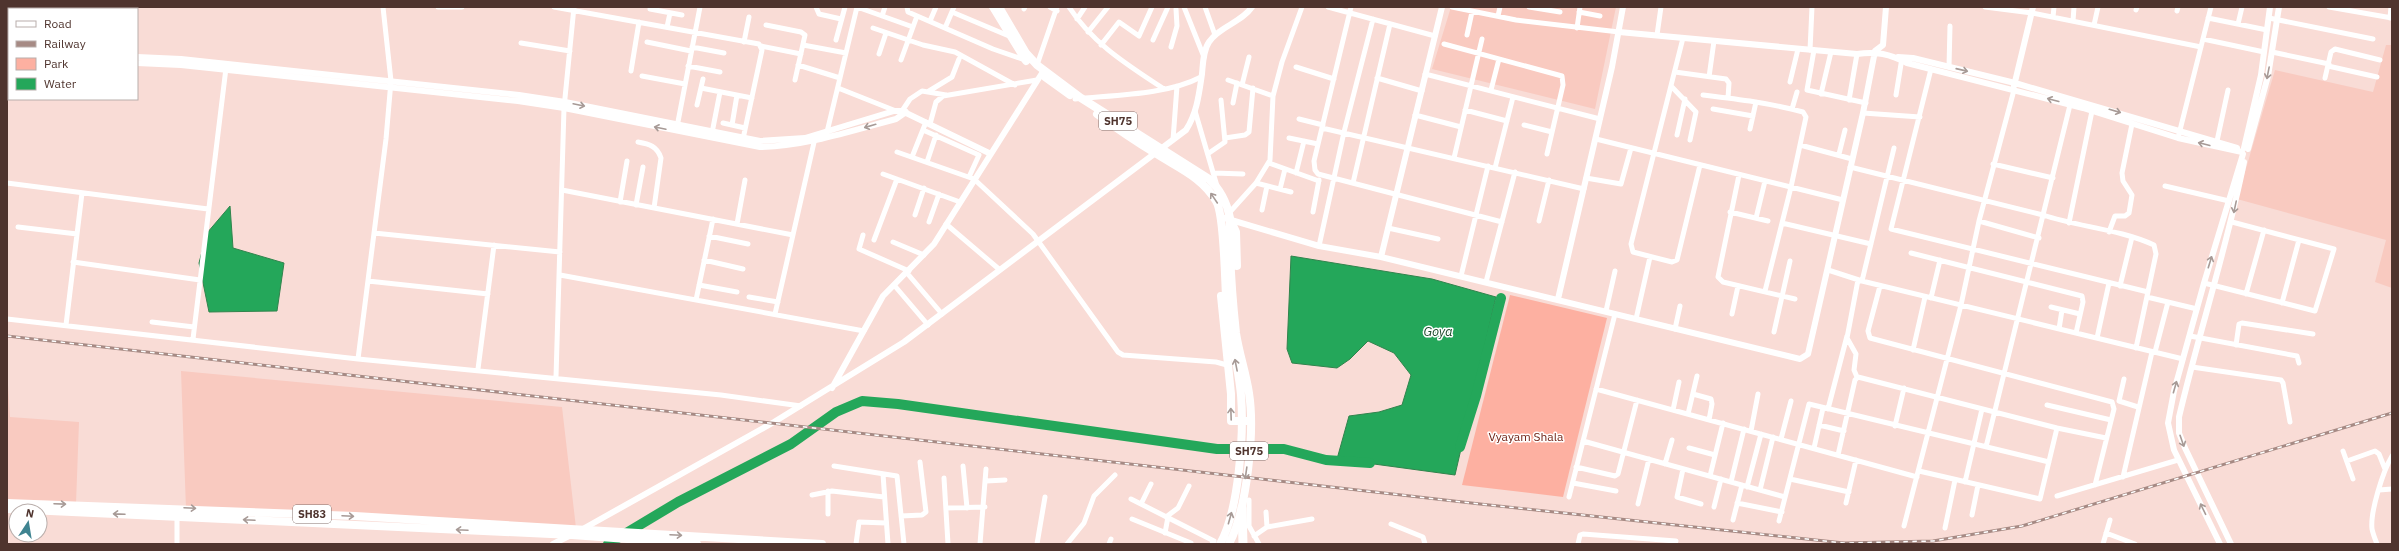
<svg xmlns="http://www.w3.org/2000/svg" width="2399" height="551" font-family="'IBM Plex Sans',sans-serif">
	<rect width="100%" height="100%" fill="#f9dcd6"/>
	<path fill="#f9cac0" d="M 1451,7 L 1616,7 L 1595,109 L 1432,69 Z
		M 2386,45 L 2392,45 L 2392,288 L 2375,282 L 2386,240 L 2237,199 L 2275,70 L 2373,92 Z
		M 7,369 L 10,417 L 79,422 L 76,504 L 7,501 Z
		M 181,371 L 562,407 L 576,528 L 186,509 Z"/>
	<path fill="#fdb0a1" d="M 1510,295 L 1607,318 L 1563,497 L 1462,485 Z"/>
	<path fill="#24a75a" stroke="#31844d" d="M 230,206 L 233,248 L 284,263 L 277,311 L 209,312 L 199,263 L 207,233 Z
		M 1291,256 L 1432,279 L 1496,297 L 1455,475 L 1337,459 L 1349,416 L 1379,412 L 1402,405 L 1411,375 L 1394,353 L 1368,341 L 1350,359 L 1337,368 L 1292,363 L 1287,349 Z"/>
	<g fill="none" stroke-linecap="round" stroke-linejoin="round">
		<path stroke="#24a75a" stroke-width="10" d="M 1460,447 L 1476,396 L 1501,298
			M 608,544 L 678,502 L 791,444 L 836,412 L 862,401 L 898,404 L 1217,449 L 1284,449 L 1326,460 L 1370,463"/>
		<path stroke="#fff" stroke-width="5" d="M 96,7 L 96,9
			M 438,7 L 462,7
			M 554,7 L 759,44 L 762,50 L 743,139
			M 816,7 L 819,14 L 841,19
			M 907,7 L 908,12 L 993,49 L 1025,60
			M 1050,7 L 1057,11
			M 1069,7 C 1093,44 1128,65 1164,89
			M 1184,7 L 1204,57
			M 1205,7 L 1215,35
			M 1328,7 L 1435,36
			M 1351,7 L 1314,161 L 1315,170 L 1318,174 L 1502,222
			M 1452,7 L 1516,20 L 1619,32
			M 1529,7 L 1560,12
			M 1985,7 L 2032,13 L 2201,47
			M 2329,7 L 2392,18
			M 650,9 L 682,15
			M 1024,9 L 1025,7
			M 2136,10 L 2137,7
			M 7,11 L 9,11
			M 2177,11 L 2178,7
			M 952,12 L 1009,36
			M 1579,12 L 1600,16
			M 882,16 L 885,7
			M 1498,16 L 1500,7
			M 2053,17 L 2054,7
			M 2208,18 L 2267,30
			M 2269,18 L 2373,39
			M 2390,18 L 2391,7
			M 1077,19 L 1085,7
			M 930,21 L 936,7
			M 2073,21 L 2074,7
			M 2238,24 L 2242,7
			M 766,25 L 801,32 L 805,35 L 795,80
			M 2094,25 L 2098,7
			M 667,27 L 670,13
			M 873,28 L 923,45 L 955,52 L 1015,85
			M 945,28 L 954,7
			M 1577,28 L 1580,7
			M 1088,32 L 1108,7
			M 1467,35 L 1472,12
			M 1657,35 L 1661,7
			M 7,36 L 9,36
			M 1683,38 L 1631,244 L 1633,252 L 1672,262 L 1677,260 L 1700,165
			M 2203,39 L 2264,52
			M 836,40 L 845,7
			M 1153,40 L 1168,7
			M 647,42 L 691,51
			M 744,42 L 749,17
			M 521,43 L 570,51
			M 1444,44 L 1562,76 L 1563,85 L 1547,154
			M 803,45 L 846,53
			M 1101,45 L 1119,22 L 1139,36 L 1152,7
			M 761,46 L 801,54
			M 692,47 L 724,53
			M 1171,47 L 1177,26 L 1176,9
			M 1810,50 L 1812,7
			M 1814,50 L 1807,90 L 1866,103
			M 2272,52 L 2329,64
			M 879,54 L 886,33
			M 901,60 L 917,16
			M 798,65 L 840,78
			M 1037,65 L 1057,7
			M 688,66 L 720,72
			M 2328,66 L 2377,77
			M 1296,67 L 1334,79
			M 1949,67 L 1950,26
			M 1931,69 L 1891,229 L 2148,292
			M 631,71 L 639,22
			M 1675,72 L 1726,79 L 1729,83 L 1728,98
			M 1425,74 L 1600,119
			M 642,76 L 685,84
			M 1709,77 L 1714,41
			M 1377,78 L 1422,91
			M 2325,78 L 2331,52 L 2335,49 L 2380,60
			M 1228,80 L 1273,96
			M 1790,82 L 1798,49
			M 1242,85 L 1249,57
			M 1671,86 L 1696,112 L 1690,140
			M 701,88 L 752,98
			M 838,88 L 896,111
			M 1491,90 L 1499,59
			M 929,91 L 952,77 L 959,59
			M 1821,94 L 1831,52
			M 1703,95 C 1736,99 1770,103 1803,112 L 1806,117 L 1791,187 L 1765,291
			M 1896,95 L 1902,58
			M 1075,99 C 1114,95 1167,95 1201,77
			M 1849,100 L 1857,54
			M 1233,103 L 1237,83
			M 697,105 L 703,79
			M 1713,109 L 1753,116
			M 1792,109 L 1797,92
			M 1465,110 L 1507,121
			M 902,111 L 910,99 L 922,91 L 946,95
			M 1195,111 L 1217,186
			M 1863,113 L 1920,117
			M 1415,115 L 1461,127
			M 1299,119 L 1323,125
			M 723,123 L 745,128
			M 930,124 L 936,102 L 943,96 L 1037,80
			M 732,125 L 737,95
			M 1524,125 L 1552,132
			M 677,127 L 700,7
			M 1322,128 L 1584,189
			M 1750,129 L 1756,102
			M 923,130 L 979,155 L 969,177
			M 827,132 L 857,7 L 913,27
			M 712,133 L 720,92
			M 1677,135 L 1685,99
			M 1225,138 L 1245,135 L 1249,132 L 1253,88
			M 1289,138 L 1318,144
			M 2178,138 L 2211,7
			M 1596,139 L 1843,200
			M 1173,140 L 1177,86
			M 2217,141 L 2228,90
			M 638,142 C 649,144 657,146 661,158 L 654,208
			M 1800,145 L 1852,159
			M 897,152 L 974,179 L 1033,234 L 1118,352 L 1123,355 L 1216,362 L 1227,365
			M 1209,153 L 1225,142 L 1221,100
			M 1839,154 L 1845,130
			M 912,157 L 926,122
			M 1454,158 L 1482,39
			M 927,162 L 936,135
			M 1269,163 L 1319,181
			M 1993,164 L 2053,178
			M 1850,167 L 2043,215 C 2079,227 2119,229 2154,245 L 2156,254 L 2136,348
			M 1495,168 L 1513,97
			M 1214,173 L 1243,174
			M 1296,173 L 1304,141
			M 883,174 L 960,202
			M 1739,175 L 1718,277 L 1723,282 L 1795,299
			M 1586,178 L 1621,184 L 1631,148
			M 7,183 L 208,209
			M 1256,183 L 1291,192
			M 1353,183 L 1390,24
			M 2165,186 L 2229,201
			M 1280,189 L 1285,169
			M 562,190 L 793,235
			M 620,202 L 627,161
			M 636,205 L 643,167
			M 1262,210 L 1267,186
			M 1313,212 L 1319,180
			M 1730,212 L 1768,221
			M 1229,213 L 1256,183 L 1270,160 L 1273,96 L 1282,62 L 1302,7
			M 915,215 L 924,188
			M 1756,218 L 1765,181
			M 1539,221 L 1549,180
			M 1979,221 L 2039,238
			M 929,222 L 939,194
			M 1782,223 L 1871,244
			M 2069,223 L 2092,111
			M 737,224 L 745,180
			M 946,224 L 1000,270
			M 18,227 L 77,234
			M 1388,228 L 1438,239
			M 2109,232 L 2115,216 L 2125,216 L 2129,213 L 2132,195 L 2123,181 L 2122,173 L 2132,124
			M 374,233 L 560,252
			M 863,235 L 859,249 L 909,271
			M 709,236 L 748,244
			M 874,240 L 897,179
			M 893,242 L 924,255
			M 1319,246 L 1344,132 L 1373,19
			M 1911,253 L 2082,296 L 2083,302 L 2076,333
			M 704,260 L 743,269
			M 73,262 L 200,280
			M 1828,270 L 1862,281 L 2183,359
			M 907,273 L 942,314
			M 560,275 L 864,331
			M 1461,276 L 1488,166
			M 368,281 L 488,294
			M 1862,281 L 1894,148
			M 1486,282 L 1515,172
			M 2204,283 L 2315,311 L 2334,249 L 2232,222
			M 699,285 L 737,292
			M 894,285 L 928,325
			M 1880,286 L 1868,331 L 1870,338 L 2112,402 L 2114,409 L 2095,485
			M 2120,286 L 2132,237
			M 2246,294 L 2264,230
			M 749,297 L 778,302
			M 2147,297 L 2197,309
			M 1931,298 L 1940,260
			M 696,300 L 713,219
			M 2282,303 L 2299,240
			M 2051,307 L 2080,314
			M 1606,311 L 1615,271
			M 775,314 L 815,138
			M 1732,314 L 1738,286
			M 7,319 L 358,359 L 721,395 L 801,406
			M 1636,319 L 1650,257
			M 152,322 L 194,327
			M 66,325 L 82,193
			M 1675,329 L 1680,306
			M 2059,329 L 2062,310
			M 1774,332 L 1790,261
			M 2190,336 L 2297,356 L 2299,363
			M 2097,338 L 2109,283
			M 193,339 L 226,68
			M 2236,345 L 2239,324 L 2242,323 L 2313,334
			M 1913,350 L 1925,297
			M 2155,352 L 2168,302
			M 358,359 L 386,139 L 391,81 L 383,7
			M 2192,367 L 2281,380 L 2283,383 L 2290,422
			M 478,369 L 494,245
			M 556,377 L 564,108 L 574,7
			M 1857,377 L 1854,370 L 1856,354 L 1847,338 L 1858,280
			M 2124,379 L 2119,401 L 2138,407
			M 1596,389 L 1917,477
			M 1693,394 L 1711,399 L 1712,404 L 1709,420
			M 2047,405 L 2111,420
			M 1828,409 L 1847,336
			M 1673,410 L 1679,382
			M 1688,414 L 1697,376
			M 1819,425 L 1844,431
			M 1895,426 L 1904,388
			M 1751,431 L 1758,394
			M 1781,439 L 1791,401
			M 1583,441 L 1785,497
			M 1986,447 L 2070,105
			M 1689,448 L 1715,455
			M 1814,448 L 1823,408
			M 2343,451 L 2353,479
			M 1838,455 L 1855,380 L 1858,377 L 2057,428 L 2106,438
			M 2347,461 L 2375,451 L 2379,454 L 2385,469
			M 1665,464 L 1672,440
			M 834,466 L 897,476 L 904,544
			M 963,466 L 967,508
			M 1576,467 L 1615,476 L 1618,474 L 1637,400
			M 1683,469 L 1677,497 L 1701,504
			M 1919,471 L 2040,499 L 2057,428
			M 883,474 L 888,544
			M 1710,476 L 1723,423
			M 2123,477 L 2152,352
			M 944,478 L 948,544
			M 1790,479 L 1849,492
			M 986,481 L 1005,480
			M 1731,482 L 1744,429
			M 1965,482 L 1982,409
			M 1573,483 L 1616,491
			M 1747,487 L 1761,434
			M 1760,490 L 1773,437
			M 2379,490 L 2392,489
			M 828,491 L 828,514
			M 812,495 L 832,491 L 884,497
			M 2057,496 L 2178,460
			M 1569,497 L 1615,314
			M 1131,499 L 1214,541 L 1212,544
			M 1249,500 L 1249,526 L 1259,544
			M 1737,503 L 1782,512
			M 1846,503 L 1856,460
			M 1141,504 L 1151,484
			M 1638,504 L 1649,459
			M 1714,507 L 1721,479
			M 946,508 L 985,507
			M 1972,515 L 1978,485
			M 901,516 L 922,515 L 926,512 L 920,462
			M 1166,517 L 1178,508 L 1189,486
			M 1132,519 L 1191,543
			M 1733,520 L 1742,485
			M 1779,521 L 1809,404 L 2049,462
			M 1391,524 L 1423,537 L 1425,544
			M 1904,526 L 1961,305 L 1979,221 L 2014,90
			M 1267,527 L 1312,519
			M 1945,528 L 1955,480
			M 1165,533 L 1168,517
			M 2106,533 L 2135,544
			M 1254,536 L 1267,527 L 1266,512
			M 177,544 L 177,516
			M 856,544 L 859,522 L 886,523
			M 980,544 L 986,469
			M 1037,544 L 1045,497
			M 1067,544 L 1084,523 L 1094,496 L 1115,475
			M 1109,544 L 1111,539
			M 1578,544 L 1580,535 L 1583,534 L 1676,541
			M 2103,544 L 2110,520
			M 2377,544 C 2375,539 2373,534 2372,529 C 2370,512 2383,471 2392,456"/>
		<path stroke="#fff" stroke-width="6" d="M 1619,32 L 1857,54 C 1876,51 1890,54 1907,63 L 2083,108 L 2178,138 L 2242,152
			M 7,53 L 9,53
			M 137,57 L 181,59 L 519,95 L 565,102 L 760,141 L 805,138 L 894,111 L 902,111 L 991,154
			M 1898,57 L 1913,58 L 2015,83 L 2237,148
			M 7,59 L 9,59
			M 137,63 L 181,65 L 518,101 L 564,108 L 760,147 C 807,146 851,131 896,119 L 906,112
			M 2014,86 L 2033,7
			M 2244,148 L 2261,75 L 2270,7
			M 2248,149 L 2268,76 L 2279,7
			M 1221,217 L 1319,246 L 1381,257 L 1800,359 L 1808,354 L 1863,113 L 1875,51 L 1883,45 L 1886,7
			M 1381,257 L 1442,7
			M 1558,299 L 1612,67 L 1623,7
			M 832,388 L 883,296 L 934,244 L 1044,70
			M 581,530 L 774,422 L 904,342 L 1186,130 C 1197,113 1199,94 1202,74 C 1203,64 1203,51 1209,42 C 1220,26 1241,23 1252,7
			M 553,544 L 571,535
			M 2220,544 L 2174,450 L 2168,423 L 2174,391 L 2204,283 L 2243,154
			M 2231,544 L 2185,448 L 2179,433 L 2179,417 C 2199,332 2227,248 2244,162"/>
		<path stroke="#fff" stroke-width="8" d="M 993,7 L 1026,61
			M 999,7 L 1026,53 L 1037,65 L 1081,98 L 1209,179 C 1221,190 1227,203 1230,218 C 1229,256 1232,296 1236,333 C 1239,353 1246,373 1249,393 C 1255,431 1247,510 1229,544
			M 1045,77 L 1070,95
			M 1097,114 C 1116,128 1135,141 1155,153 C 1178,168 1202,177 1216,201 C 1224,213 1225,279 1226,297 C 1228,330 1238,362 1241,395 C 1244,433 1239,511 1220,544
			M 1231,221 L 1236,232 L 1237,266
			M 1221,296 L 1231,394 L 1231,421 L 1247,421
			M 7,503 L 355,516 L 822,544
			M 7,509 L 572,535 L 697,544"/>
		<path stroke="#fff" stroke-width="9" d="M 1242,508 L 1243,544"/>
		<g stroke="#a68a84" stroke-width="3">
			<path id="rail" d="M 7,336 L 1480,504 L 1844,543 L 1933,541 L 2022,526 L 2392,413"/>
		</g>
		<use href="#rail" stroke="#fff" stroke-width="1.5" stroke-dasharray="4.5" stroke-linecap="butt"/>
	</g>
	<defs><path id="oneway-shaft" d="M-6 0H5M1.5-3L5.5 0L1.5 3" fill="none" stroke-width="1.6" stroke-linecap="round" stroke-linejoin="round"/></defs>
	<g stroke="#a79a96">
		<use href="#oneway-shaft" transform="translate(1962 70) rotate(13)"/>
		<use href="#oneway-shaft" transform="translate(2268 73) rotate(101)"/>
		<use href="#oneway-shaft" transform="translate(2053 100) rotate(-165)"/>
		<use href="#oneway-shaft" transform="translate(579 105) rotate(12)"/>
		<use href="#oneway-shaft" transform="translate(2115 111) rotate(16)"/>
		<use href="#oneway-shaft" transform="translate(870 126) rotate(164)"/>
		<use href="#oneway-shaft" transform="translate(660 128) rotate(-168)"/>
		<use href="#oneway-shaft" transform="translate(2204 144) rotate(-166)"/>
		<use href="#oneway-shaft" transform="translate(1214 198) rotate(-124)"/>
		<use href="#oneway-shaft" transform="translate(2235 207) rotate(102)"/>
		<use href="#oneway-shaft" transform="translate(2210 262) rotate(-73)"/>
		<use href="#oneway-shaft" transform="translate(1236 365) rotate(-101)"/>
		<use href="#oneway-shaft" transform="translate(2175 387) rotate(-74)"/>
		<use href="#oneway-shaft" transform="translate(1231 414) rotate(-92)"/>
		<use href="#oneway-shaft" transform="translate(2182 441) rotate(71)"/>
		<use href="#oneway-shaft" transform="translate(1246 473) rotate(98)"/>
		<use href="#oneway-shaft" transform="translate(60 504) rotate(2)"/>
		<use href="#oneway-shaft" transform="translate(190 508) rotate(3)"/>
		<use href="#oneway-shaft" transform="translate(2203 509) rotate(-116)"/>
		<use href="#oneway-shaft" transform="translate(119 514) rotate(-178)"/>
		<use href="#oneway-shaft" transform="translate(348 516) rotate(3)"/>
		<use href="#oneway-shaft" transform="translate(1230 518) rotate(-74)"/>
		<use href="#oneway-shaft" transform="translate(249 520) rotate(-177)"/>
		<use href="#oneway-shaft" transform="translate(462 530) rotate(-177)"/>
		<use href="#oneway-shaft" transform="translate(676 535) rotate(3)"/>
	</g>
	<g text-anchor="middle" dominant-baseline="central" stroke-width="3" stroke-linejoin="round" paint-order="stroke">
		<g fill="#fff" stroke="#84716d" stroke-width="1">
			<rect x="1099" y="112" width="38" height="18" rx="3"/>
			<rect x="1230" y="442" width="38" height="18" rx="3"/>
			<rect x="293" y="505" width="38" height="18" rx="3"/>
		</g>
		<g font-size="11" font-weight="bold" fill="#4f342e">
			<text x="1118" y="121">SH75</text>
			<text x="1249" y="451">SH75</text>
			<text x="312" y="514">SH83</text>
		</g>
		<g font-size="12" fill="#702215" stroke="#fff">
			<text x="1526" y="436">Vyayam Shala</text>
		</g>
		<g font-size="13" font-style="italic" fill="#1c4c2c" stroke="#fff">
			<text x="1438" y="331">Goya</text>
		</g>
	</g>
	<rect width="2399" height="551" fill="none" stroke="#4f342e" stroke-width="16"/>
	<rect x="8" y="8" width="130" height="92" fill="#ffffff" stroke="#b9aeab"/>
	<rect x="16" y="21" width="20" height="6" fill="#ffffff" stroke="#b9aeab"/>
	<text x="44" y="28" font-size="12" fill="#4f342e">Road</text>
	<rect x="16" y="41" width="20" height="6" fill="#a68a84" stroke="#b9aeab"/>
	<text x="44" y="48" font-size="12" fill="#4f342e">Railway</text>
	<rect x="16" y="58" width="20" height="12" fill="#fdb0a1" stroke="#b9aeab"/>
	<text x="44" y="68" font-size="12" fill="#4f342e">Park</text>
	<rect x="16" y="78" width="20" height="12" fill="#24a75a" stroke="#b9aeab"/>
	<text x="44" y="88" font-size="12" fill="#4f342e">Water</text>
	<g transform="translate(28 523) rotate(12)"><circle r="19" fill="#ffffff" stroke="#b9aeab"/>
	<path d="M0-3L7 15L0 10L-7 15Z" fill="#3f8491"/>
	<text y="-6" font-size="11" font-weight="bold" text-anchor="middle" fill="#4f342e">N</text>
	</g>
</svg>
